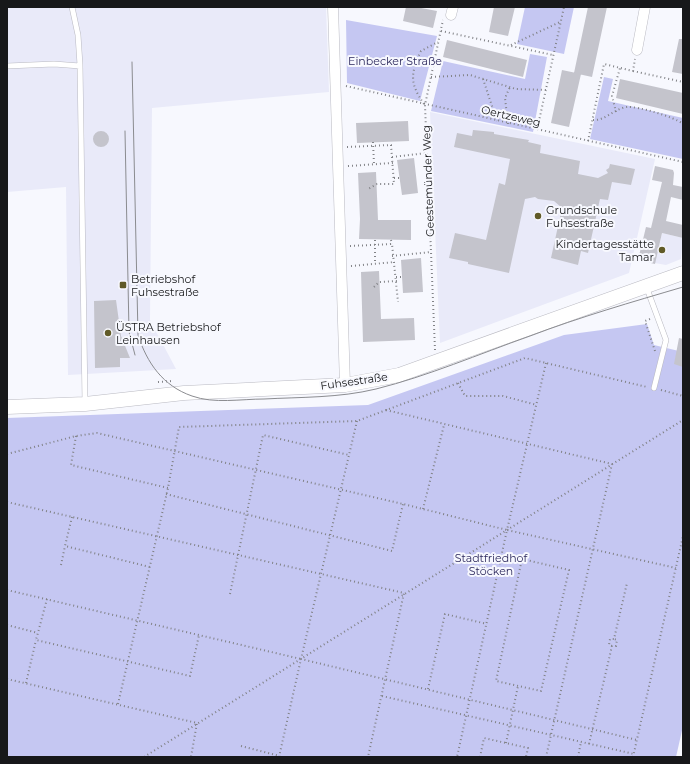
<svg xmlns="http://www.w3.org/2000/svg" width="690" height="764" font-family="Montserrat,sans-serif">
	<rect width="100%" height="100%" fill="#f7f8fe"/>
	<path fill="#e9eaf9" d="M 7,7 L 326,7 L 329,92 L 152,108 L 150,320 L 176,369 L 68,375 L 66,187 L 7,192 Z
		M 430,112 L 655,159 L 629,273 L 440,343 Z
		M 662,233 L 683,238 L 681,259 L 666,265 L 638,260 L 642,244 L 659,247 Z"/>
	<path fill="#c5c7f2" d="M 525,7 L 574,7 L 564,54 L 517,44 Z
		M 346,20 L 437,36 L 420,101 L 347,83 Z
		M 530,54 L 547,57 L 533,132 L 431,111 L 443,61 L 525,79 Z
		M 604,77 L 613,79 L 608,101 L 683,118 L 683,159 L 590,139 Z
		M 647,324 L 654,345 L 683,352 L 683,726 L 676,757 L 7,757 L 7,418 L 368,405 L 564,335 Z"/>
	<path fill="#c4c4cc" d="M 406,7 L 416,7 L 437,11 L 433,28 L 403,21 Z
		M 494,7 L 515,7 L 508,36 L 489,32 Z
		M 588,7 L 607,7 L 592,77 L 574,73 Z
		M 679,39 L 683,39 L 683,74 L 672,72 Z
		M 447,40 L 527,60 L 523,77 L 443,57 Z
		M 562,70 L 581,74 L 569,127 L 551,123 Z
		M 620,79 L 683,93 L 683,114 L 616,98 Z
		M 408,121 L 409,141 L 357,143 L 356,123 Z
		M 473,130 L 494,132 L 494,134 L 529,140 L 528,142 L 541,145 L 540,153 L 580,161 L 578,174 L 598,178 L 608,173 L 606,170 L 609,168 L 610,164 L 635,169 L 631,185 L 612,182 L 608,200 L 600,199 L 588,253 L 581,251 L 578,265 L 551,258 L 562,208 L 554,201 L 538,199 L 535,197 L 525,199 L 509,273 L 468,264 L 468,262 L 449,258 L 455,233 L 486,240 L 499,183 L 505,185 L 510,159 L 454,147 L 457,133 L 472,136 Z
		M93 139a8 8 0 1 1 16 0a8 8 0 1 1-16 0Z
		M 414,158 L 418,193 L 402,195 L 397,160 Z
		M 655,166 L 673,170 L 674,173 L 673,185 L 683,187 L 683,200 L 671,197 L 666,221 L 683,225 L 683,238 L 662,233 L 655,264 L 638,260 L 646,227 L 651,228 L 662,182 L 652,180 Z
		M 376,172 L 378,220 L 411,220 L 411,240 L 359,239 L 360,219 L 358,173 Z
		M 421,258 L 423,292 L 403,293 L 401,260 Z
		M 379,271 L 381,319 L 414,318 L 415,340 L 363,342 L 361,272 Z
		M 116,300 L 121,336 L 130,358 L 120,358 L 120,367 L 95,368 L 94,301 Z
		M 679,338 L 683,339 L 683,367 L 674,364 Z"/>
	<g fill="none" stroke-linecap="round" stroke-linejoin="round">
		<g stroke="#babac2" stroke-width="6">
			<path id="lane" d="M 72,7 L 78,35 L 80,65 L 85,403
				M 7,66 L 54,64 L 80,66
				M 646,286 L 666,340 L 654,388"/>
		</g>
		<g stroke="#babac2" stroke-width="11">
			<path id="street" d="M 333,7 L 345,385
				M 451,15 L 453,7
				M 637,50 L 645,7"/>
		</g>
		<g stroke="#babac2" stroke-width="15">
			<path id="secondary" d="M 7,407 L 85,404 L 184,393 L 345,385 L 399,375 L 435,362 L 683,273"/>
		</g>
		<path stroke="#818286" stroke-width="2" stroke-dasharray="1 3" stroke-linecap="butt" d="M 441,31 L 553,55
			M 511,45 L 560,22
			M 633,71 L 683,82
			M 431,77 L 470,75 L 516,89 L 546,90
			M 483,79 L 497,121
			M 346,86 L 683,162
			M 424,104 C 410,84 410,74 421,51 L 438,42
			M 616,112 L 612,96 L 620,68
			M 593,120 C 605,121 615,108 627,107 C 637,106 675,117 683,124
			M 508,124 L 505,98 L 510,87
			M 537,130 L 564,7
			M 588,141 L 604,64 L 633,71 L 635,59
			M 373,142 L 374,164
			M 347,147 L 391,145 L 394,184 L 377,184 L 368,189
			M 392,157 L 427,153
			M 348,166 L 393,163
			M 394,178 L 399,178
			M 375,240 L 375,264
			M 391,240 L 392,244
			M 350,246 L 392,244 L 398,302
			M 392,256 L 431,252
			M 351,266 L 395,262
			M 396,277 L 402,277
			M 374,287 L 379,282 L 397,281
			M 650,319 L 645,321 L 655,351
			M 435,350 L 425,105 L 443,20
			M 546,363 L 507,530 L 676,568
			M 158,382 L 172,381
			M 458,383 L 465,396 L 503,396 L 537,405
			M 661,390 L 683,396
			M 386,410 L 612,464 L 546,757
			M 357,421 L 301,659 L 637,740
			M 76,436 L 71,465 L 168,488
			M 7,454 L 76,436 L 97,433 L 403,504 L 507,530 L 457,757
			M 166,494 L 392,551 L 403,504
			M 7,502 L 404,593 L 368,757
			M 423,509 L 444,425
			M 72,517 L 65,546 L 150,567
			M 522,559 L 569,570 L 541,691 L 496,681 Z
			M 61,565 L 65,546
			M 7,590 L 301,659
			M 230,594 L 263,435 L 349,455
			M 47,599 L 36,640 L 190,676 L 199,635
			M 7,625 L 38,633
			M 612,646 L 609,645 L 610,639 L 614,639 L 627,583
			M 7,679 L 197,723 L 191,757
			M 26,683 L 36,640
			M 428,689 L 445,614 L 487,624
			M 382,696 L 634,754
			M 118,704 L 168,488 L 179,427 L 357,421 L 525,358 L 647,387
			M 506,743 L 518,686
			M 589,744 L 612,646 L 616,646 L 617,640 L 614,639
			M 241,746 L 280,756
			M 144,757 L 683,420
			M 279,757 L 301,659
			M 480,757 L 484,738 L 528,748 L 526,757
			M 563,757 L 569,757
			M 578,757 L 581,742
			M 633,757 L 683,536"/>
		<use href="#lane" stroke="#fff" stroke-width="5"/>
		<use href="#street" stroke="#fff" stroke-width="10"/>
		<use href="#secondary" stroke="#fff" stroke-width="14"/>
		<path stroke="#8b8c90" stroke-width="1" d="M 132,62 L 138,335 C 147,363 163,386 192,396 C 214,404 241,399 264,399 C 301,397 339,398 376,389 C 428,376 479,354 530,336 C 580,317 632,302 683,287
			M 125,131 L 129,332 L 135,355"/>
	</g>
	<g fill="#605a27" stroke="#f7f8fe" stroke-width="1.5">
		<circle cx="538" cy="216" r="4"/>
		<circle cx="662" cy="250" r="4"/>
		<rect x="119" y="281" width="8" height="8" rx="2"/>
		<circle cx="108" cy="333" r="4"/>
	</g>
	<g text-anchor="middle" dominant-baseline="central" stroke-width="4" stroke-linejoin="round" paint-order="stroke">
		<g font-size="11" fill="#2d295d" stroke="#f7f8fe">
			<text x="395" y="61">Einbecker Straße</text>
			<text x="491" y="558">Stadtfriedhof<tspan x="491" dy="13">Stöcken</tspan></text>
		</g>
		<g font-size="11" fill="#17181a" stroke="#f7f8fe">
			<text transform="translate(511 116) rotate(13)">Oertzeweg</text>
			<text transform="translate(428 181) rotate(-92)">Geestemünder Weg</text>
			<text transform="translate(354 381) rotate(-8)">Fuhsestraße</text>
		</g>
		<g font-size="11" fill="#17181a" stroke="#f7f8fe" text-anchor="start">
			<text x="546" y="210">Grundschule<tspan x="546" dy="13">Fuhsestraße</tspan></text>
			<text x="654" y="244" text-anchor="end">Kindertagesstätte<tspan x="654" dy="13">Tamar</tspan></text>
			<text x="131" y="279">Betriebshof<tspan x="131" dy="13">Fuhsestraße</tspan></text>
			<text x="116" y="327">ÜSTRA Betriebshof<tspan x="116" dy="13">Leinhausen</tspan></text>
		</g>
	</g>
	<rect width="690" height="764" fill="none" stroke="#17181a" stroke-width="16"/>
</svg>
